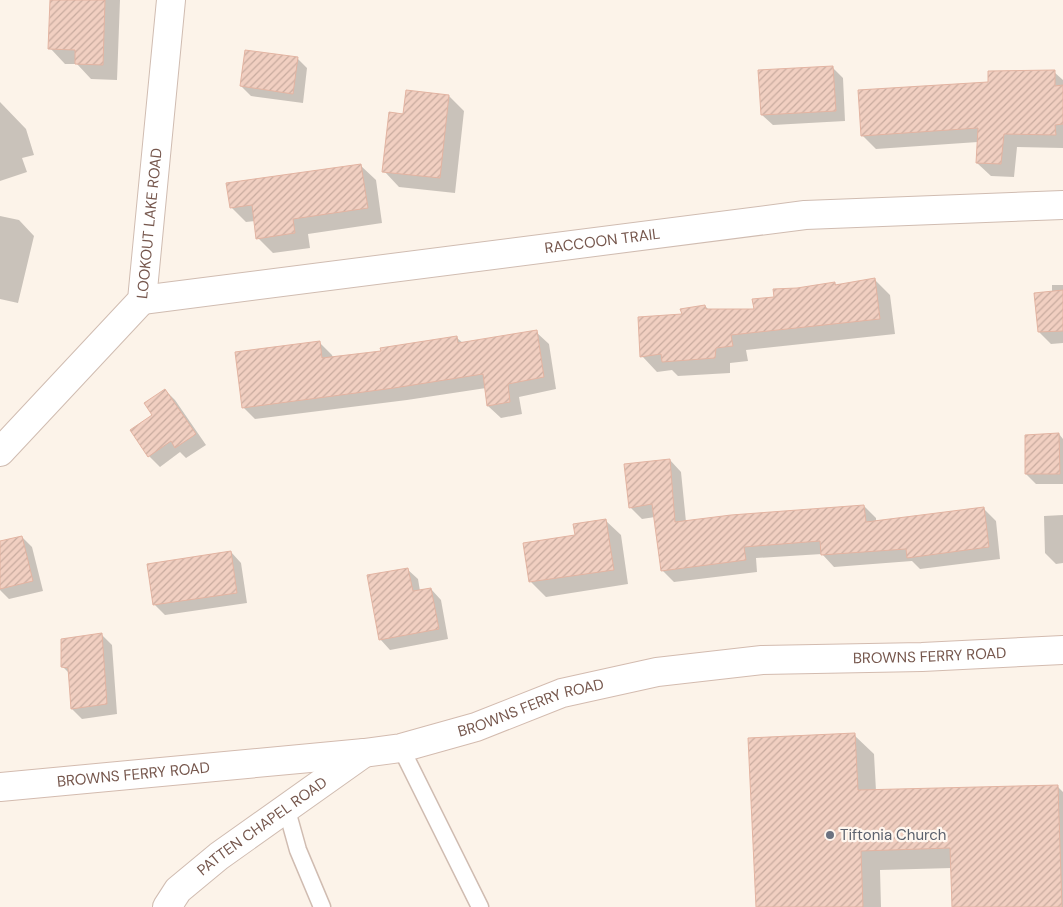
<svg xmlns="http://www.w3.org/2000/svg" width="1063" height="907" font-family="'DM Sans',sans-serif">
	<defs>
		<pattern id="building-hatch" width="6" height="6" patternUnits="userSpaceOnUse" patternTransform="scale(1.25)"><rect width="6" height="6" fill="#f1cfc1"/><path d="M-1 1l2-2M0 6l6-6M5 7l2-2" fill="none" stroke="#c8ab9f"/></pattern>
	</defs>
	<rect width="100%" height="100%" fill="#fcf3e9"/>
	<path fill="#0003" d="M 51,0 L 120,0 L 117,80 L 91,79 L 77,64 L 65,64 L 50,48 Z
		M 297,58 L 307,68 L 303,103 L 251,96 L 241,86 Z
		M 832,67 L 843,78 L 845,121 L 773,125 L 762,115 Z
		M 1054,72 L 1063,80 L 1063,148 L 1017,147 L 1014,177 L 991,176 L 977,163 L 978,142 L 876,149 L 862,135 L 990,84 Z
		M 449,96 L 464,111 L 455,193 L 399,187 L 384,171 L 404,115 Z
		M 0,102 L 26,129 L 34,155 L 22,158 L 27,172 L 0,181 Z
		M 360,165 L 376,180 L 382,223 L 308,234 L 310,248 L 273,253 L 258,238 L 255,221 L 246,222 L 231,207 Z
		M 0,216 L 19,220 L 34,236 L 18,303 L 0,299 Z
		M 875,280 L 890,295 L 895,334 L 746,350 L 748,361 L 730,363 L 730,373 L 678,376 L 672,370 L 657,372 L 642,356 L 683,315 L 705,306 L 709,310 L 755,310 L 775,298 L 797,290 L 835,283 L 837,286 Z
		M 1052,285 L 1063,285 L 1063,343 L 1051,344 L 1039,332 L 1052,292 Z
		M 536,332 L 549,344 L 556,389 L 519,397 L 522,414 L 501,418 L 488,406 L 486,388 L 407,400 L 255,419 L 243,407 L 320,343 L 332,355 L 333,358 L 382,352 L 457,338 L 463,343 Z
		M 165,390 L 175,400 L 206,445 L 186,458 L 180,452 L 160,467 L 149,456 L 132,431 L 154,415 Z
		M 1059,434 L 1063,439 L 1063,484 L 1036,484 L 1026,474 Z
		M 670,460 L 681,472 L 686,522 L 864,506 L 876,518 L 876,522 L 984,509 L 996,521 L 1000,559 L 920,569 L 912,561 L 834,567 L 822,554 L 756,558 L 757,572 L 674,582 L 662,570 L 655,517 L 642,519 L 630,507 Z
		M 1063,515 L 1063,563 L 1056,564 L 1045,553 L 1044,516 Z
		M 605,520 L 621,535 L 628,584 L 546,597 L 531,582 L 576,536 Z
		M 22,537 L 32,547 L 43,591 L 9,599 L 0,590 L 0,543 Z
		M 231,552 L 241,563 L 247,603 L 165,615 L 154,604 Z
		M 407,569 L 418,579 L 420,591 L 431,589 L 441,600 L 448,639 L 390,650 L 380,639 Z
		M 102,635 L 112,645 L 117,714 L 82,719 L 72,709 L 69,673 L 63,667 Z
		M 854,735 L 874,754 L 876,791 L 1057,786 L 1063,792 L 1063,907 L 953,907 L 952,868 L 880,870 L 881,907 L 757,907 Z"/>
	<path fill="url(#building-hatch)" stroke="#e3b4a2" d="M 50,0 L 105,0 L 103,65 L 75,64 L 75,50 L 48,49 Z
		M 245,50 L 298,57 L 293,94 L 240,86 Z
		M 833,66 L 836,111 L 761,115 L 758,70 Z
		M 1055,70 L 1055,86 L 1063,85 L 1063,124 L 1055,125 L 1056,135 L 1004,134 L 1001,164 L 976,163 L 978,128 L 861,136 L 858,90 L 988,82 L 988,71 Z
		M 406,90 L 449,95 L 440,178 L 382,172 L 389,112 L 403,114 Z
		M 361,164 L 368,208 L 293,219 L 295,233 L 256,239 L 252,205 L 230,208 L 226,183 Z
		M 875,278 L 880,319 L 731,335 L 733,346 L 716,348 L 715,358 L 662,362 L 661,354 L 640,357 L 638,317 L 682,314 L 680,309 L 705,305 L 706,309 L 754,309 L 752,299 L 774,297 L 773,289 L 797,288 L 835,282 L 835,285 Z
		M 1063,290 L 1063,331 L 1038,332 L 1034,293 Z
		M 537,330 L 544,377 L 508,384 L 510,402 L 487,406 L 483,374 L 394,388 L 242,408 L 235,352 L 320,341 L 322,358 L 381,351 L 380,348 L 457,336 L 458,343 Z
		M 165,389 L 196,434 L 175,448 L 171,441 L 148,457 L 130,430 L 152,415 L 144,403 Z
		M 1059,433 L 1060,474 L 1025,474 L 1025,435 Z
		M 670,459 L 675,522 L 731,515 L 864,505 L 866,522 L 984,507 L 989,547 L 907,558 L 906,549 L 821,555 L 820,541 L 744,547 L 746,560 L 661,571 L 652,504 L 629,508 L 624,464 Z
		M 606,519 L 614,570 L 529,582 L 523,543 L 575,535 L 573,524 Z
		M 22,536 L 33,581 L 0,589 L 0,541 Z
		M 231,551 L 237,593 L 153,605 L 147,564 Z
		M 408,568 L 413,591 L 431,588 L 439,629 L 379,640 L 367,575 Z
		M 102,633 L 107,704 L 71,709 L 68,668 L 61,667 L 61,639 Z
		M 855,733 L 858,790 L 1058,785 L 1062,907 L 952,907 L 950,848 L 861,851 L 863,907 L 756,907 L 748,738 Z"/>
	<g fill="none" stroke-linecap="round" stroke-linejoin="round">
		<g stroke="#d0bcb1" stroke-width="19">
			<path id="lane" d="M 401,748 L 480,907
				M 286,807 L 298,850 L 322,907"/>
		</g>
		<g stroke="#d0bcb1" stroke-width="30">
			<g id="street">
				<path id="s1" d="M 142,300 L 805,215 L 1063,205"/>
				<path id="s2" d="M 0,452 L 142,300 L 171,0"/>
				<path id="s3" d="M 167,907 L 178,890 L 219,856 L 364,753"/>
			</g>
		</g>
		<g stroke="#d3bbaf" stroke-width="30">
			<g id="secondary">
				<path id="s4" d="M 0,787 L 364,753 L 401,748 L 476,727 L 562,693 L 657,672 L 762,660 L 922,657 L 1063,650"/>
			</g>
		</g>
		<use href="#lane" stroke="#fff" stroke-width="16"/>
		<use href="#street" stroke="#fff" stroke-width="28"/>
		<use href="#secondary" stroke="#fff" stroke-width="28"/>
	</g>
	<circle fill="#6b7280" stroke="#fff7ef" stroke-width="2" cx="830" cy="835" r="5"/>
	<g text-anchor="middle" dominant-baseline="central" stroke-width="4.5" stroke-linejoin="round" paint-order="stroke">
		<g font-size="15" fill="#76574d" stroke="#fff7ef">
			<text stroke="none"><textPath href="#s2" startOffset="285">LOOKOUT LAKE ROAD</textPath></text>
			<text stroke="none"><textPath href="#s1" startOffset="464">RACCOON TRAIL</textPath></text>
			<text stroke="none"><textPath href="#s4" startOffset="944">BROWNS FERRY ROAD</textPath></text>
			<text stroke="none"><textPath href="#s4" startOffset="539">BROWNS FERRY ROAD</textPath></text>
			<text stroke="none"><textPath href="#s4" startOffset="134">BROWNS FERRY ROAD</textPath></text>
			<text stroke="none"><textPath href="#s3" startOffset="126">PATTEN CHAPEL ROAD</textPath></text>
		</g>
		<g font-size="15" fill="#5b616d" stroke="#fff7ef" text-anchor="start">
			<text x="840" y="835">Tiftonia Church</text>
		</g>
	</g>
</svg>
